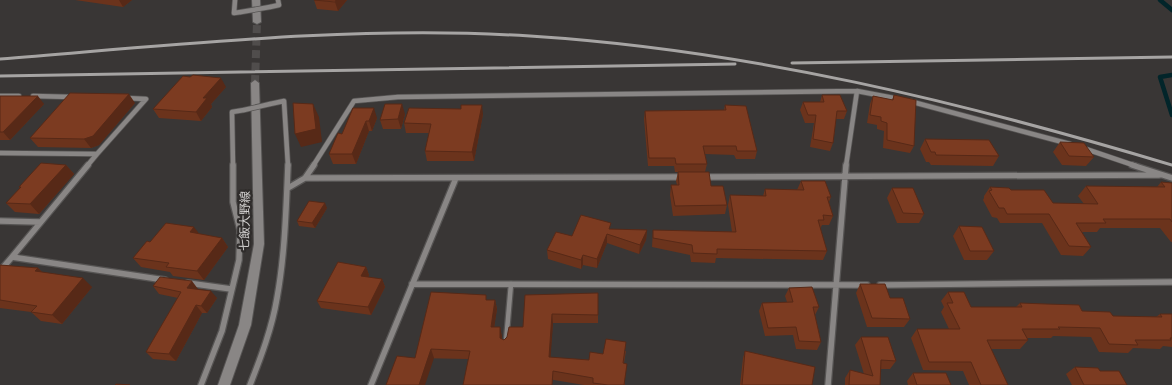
<svg xmlns="http://www.w3.org/2000/svg" width="1172" height="385" font-family="'DejaVu Sans','Noto Sans JP',sans-serif">
	<rect width="100%" height="100%" fill="#393635"/>
	<g fill="none" stroke-linecap="round" stroke-linejoin="round">
		<path stroke="#02252a" stroke-width="4.5" d="M 1160,0 L 1172,10
			M 1172,75 L 1160,77 L 1172,115"/>
		<path stroke="#504d4c" stroke-width="8" stroke-dasharray="8 4.5" stroke-linecap="butt" d="M 255,83 L 257,22"/>
		<g stroke="#565453" stroke-width="7">
			<path id="service" d="M 506,342 L 511,284"/>
		</g>
		<g stroke="#565453" stroke-width="6">
			<path id="minor-far1" d="M 235,0 L 234,13 L 241,12
				M 270,7 L 279,5 L 278,0
				M 0,96 L 19,96
				M 33,96 L 72,97
				M 909,101 L 1070,144
				M 270,104 L 284,101 L 288,166
				M 1083,148 L 1136,166
				M 0,153 L 97,154 L 87,166
				M 97,154 L 146,99 L 125,98
				M 233,166 L 232,112 L 244,110
				M 313,166 L 354,101 L 398,97 L 857,91 L 899,99
				M 846,166 L 857,91"/>
		</g>
		<g stroke="#565453" stroke-width="8">
			<path id="minor" d="M 88,165 L 12,257 L 165,280
				M 1132,165 L 1172,178
				M 705,177 L 1159,175
				M 305,178 L 684,177
				M 288,188 L 305,178 L 314,165
				M 0,221 L 40,222
				M 0,271 L 12,257
				M 188,283 L 231,289
				M 412,284 L 867,285
				M 880,285 L 1172,282
				M 201,385 L 222,331 L 239,260 L 240,230 L 233,202 L 233,165
				M 250,385 C 261,357 272,328 277,298 C 285,254 286,209 288,165
				M 371,385 L 456,178
				M 828,385 L 846,165"/>
		</g>
		<g stroke="#565453" stroke-width="2">
			<path id="secondary" d="M 252,0 L 260,0 L 261,22 L 257,24 L 253,22 Z
				M 255,80 L 259,83 L 264,244 L 251,325 L 230,385 L 218,385 L 239,325 L 254,244 L 251,83 Z"/>
		</g>
		<use href="#service" stroke="#898685" stroke-width="4.5"/>
		<use href="#minor-far1" stroke="#898685" stroke-width="4.5"/>
		<use href="#minor" stroke="#898685" stroke-width="5.5"/>
		<use href="#secondary" fill="#898685" fill-rule="evenodd"/>
		<path stroke="#a6a4a3" stroke-width="3" d="M 0,59 C 176,45 353,25 530,36 C 750,50 962,102 1172,165
			M 792,63 L 1172,57
			M 0,76 L 735,64"/>
		<g stroke="#565453" stroke-width="6" stroke-linecap="butt">
			<path id="minor-bridge" d="M 241,12 L 270,7
				M 244,110 L 270,104"/>
		</g>
		<use href="#minor-bridge" stroke="#898685" stroke-width="4.5"/>
	</g>
	<path fill="#6b331c" d="M 75,0 L 132,0 L 123,7 Z
		M 314,0 L 347,0 L 338,11 L 317,9 Z
		M 226,87 L 211,104 L 212,107 L 201,121 L 159,118 L 153,109 Z
		M 822,95 L 847,111 L 844,119 L 836,119 L 833,143 L 830,151 L 810,147 L 814,123 L 805,123 L 800,110 L 803,102 L 820,102 Z
		M 894,95 L 914,146 L 910,153 L 883,148 L 884,131 L 877,129 L 877,125 L 867,123 L 870,104 L 873,96 L 892,100 Z
		M 0,96 L 44,104 L 10,140 L 0,140 Z
		M 135,103 L 99,145 L 91,148 L 38,147 L 30,138 Z
		M 725,105 L 757,151 L 755,159 L 736,159 L 734,155 L 705,154 L 707,164 L 705,172 L 711,186 L 727,205 L 725,214 L 673,216 L 670,195 L 671,185 L 677,185 L 676,181 L 678,172 L 675,172 L 674,166 L 648,166 L 644,119 L 645,111 L 724,110 Z
		M 353,108 L 377,118 L 372,131 L 369,131 L 356,164 L 333,164 L 329,154 L 342,134 Z
		M 461,109 L 483,114 L 474,161 L 427,161 L 425,151 L 429,133 L 406,133 L 404,123 Z
		M 405,114 L 401,129 L 383,129 L 380,120 Z
		M 925,139 L 999,156 L 993,166 L 931,165 L 929,162 L 926,162 L 920,149 Z
		M 1060,142 L 1094,157 L 1086,166 L 1062,165 L 1053,152 Z
		M 66,165 L 74,174 L 39,214 L 15,212 L 6,203 L 20,188 L 19,187 Z
		M 801,181 L 831,197 L 829,202 L 833,216 L 829,225 L 822,225 L 820,229 L 827,251 L 823,260 L 716,258 L 715,263 L 691,262 L 690,255 L 652,247 L 653,230 L 732,232 L 728,205 L 730,195 L 763,196 L 765,189 L 797,190 Z
		M 1161,182 L 1172,183 L 1172,242 L 1171,242 L 1160,228 L 1100,228 L 1097,232 L 1082,232 L 1091,247 L 1083,256 L 1061,255 L 1042,223 L 1000,223 L 997,218 L 992,217 L 983,200 L 984,198 L 984,196 L 990,187 L 1011,190 L 1053,203 L 1084,204 L 1078,196 L 1086,186 L 1157,187 Z
		M 892,188 L 924,214 L 919,223 L 897,223 L 887,198 Z
		M 327,208 L 315,228 L 299,226 L 297,221 Z
		M 959,226 L 994,251 L 987,260 L 964,260 L 953,236 Z
		M 611,229 L 647,230 L 646,240 L 639,254 L 607,243 L 597,268 L 583,265 L 581,269 L 548,259 L 547,250 L 572,236 Z
		M 199,234 L 222,238 L 228,247 L 204,280 L 173,276 L 170,272 L 141,267 L 133,258 L 150,242 Z
		M 0,265 L 38,268 L 42,272 L 92,287 L 62,324 L 41,321 L 31,312 L 0,308 Z
		M 366,267 L 369,275 L 368,277 L 382,279 L 385,287 L 371,315 L 321,308 L 317,301 Z
		M 860,284 L 890,298 L 910,319 L 904,327 L 867,327 L 856,293 Z
		M 153,286 L 198,289 L 217,298 L 207,313 L 202,313 L 176,361 L 153,359 L 146,352 L 178,298 L 159,294 Z
		M 789,288 L 819,307 L 815,315 L 821,342 L 817,350 L 796,349 L 793,335 L 765,336 L 759,311 L 762,303 L 787,302 L 785,296 Z
		M 948,292 L 971,307 L 1016,307 L 1020,303 L 1113,316 L 1156,317 L 1160,314 L 1172,314 L 1172,347 L 1163,346 L 1160,349 L 1133,348 L 1128,353 L 1099,352 L 1091,337 L 1053,336 L 1051,338 L 1027,338 L 1028,340 L 1020,349 L 991,349 L 1008,385 L 969,385 L 963,371 L 923,370 L 911,338 L 917,329 L 949,329 L 941,312 L 944,307 L 941,301 Z
		M 598,293 L 598,323 L 553,323 L 550,358 L 589,360 L 603,354 L 626,351 L 624,363 L 625,385 L 584,385 L 554,380 L 468,359 L 415,358 L 487,300 L 495,300 L 497,309 L 494,327 L 500,327 L 502,339 L 504,340 L 523,327 Z
		M 861,337 L 896,361 L 890,369 L 880,369 L 880,385 L 845,385 L 845,378 L 850,370 L 864,374 L 855,345 Z
		M 745,351 L 812,385 L 740,385 L 743,358 Z
		M 1075,367 L 1100,371 L 1127,385 L 1072,385 L 1066,374 Z
		M 913,373 L 951,385 L 908,385 L 907,381 Z"/>
	<path fill="#572917" d="M 119,0 L 132,0 L 123,7 Z
		M 336,0 L 347,0 L 338,11 L 335,2 Z
		M 221,78 L 226,87 L 211,104 L 212,107 L 201,121 L 196,112 L 203,98 Z
		M 129,94 L 135,103 L 99,145 L 91,148 L 84,139 Z
		M 38,96 L 44,104 L 10,140 L 3,132 Z
		M 313,104 L 319,117 L 322,142 L 301,147 L 295,134 Z
		M 402,104 L 405,114 L 401,129 L 398,119 Z
		M 482,105 L 483,114 L 474,161 L 472,152 Z
		M 374,108 L 377,118 L 372,131 L 369,121 Z
		M 366,121 L 369,131 L 356,164 L 352,154 Z
		M 66,165 L 74,174 L 39,214 L 30,204 Z
		M 325,203 L 327,208 L 315,228 L 312,223 Z
		M 194,227 L 201,236 L 190,232 Z
		M 647,230 L 646,240 L 639,254 L 640,245 Z
		M 607,234 L 607,243 L 597,268 L 597,259 Z
		M 222,238 L 228,247 L 204,280 L 197,271 Z
		M 583,255 L 583,265 L 581,269 L 581,260 Z
		M 366,267 L 369,275 L 365,284 L 361,276 Z
		M 38,268 L 47,277 L 35,271 Z
		M 83,278 L 92,287 L 62,324 L 52,315 Z
		M 382,279 L 385,287 L 371,315 L 368,307 Z
		M 192,281 L 198,289 L 193,296 L 187,288 Z
		M 211,291 L 217,298 L 207,313 L 201,306 Z
		M 495,300 L 497,309 L 493,335 L 491,327 Z
		M 196,305 L 202,313 L 176,361 L 169,354 Z
		M 552,314 L 553,323 L 550,366 L 549,357 Z
		M 500,327 L 502,336 L 501,346 L 500,338 Z
		M 431,349 L 434,358 L 425,385 L 419,385 Z"/>
	<path fill="#7c3b21" stroke="#572917" d="M 314,0 L 336,0 L 335,2 Z
		M 193,75 L 221,78 L 203,98 L 207,98 L 196,112 L 153,109 L 183,76 L 190,77 Z
		M 70,93 L 129,94 L 93,136 L 84,139 L 30,138 Z
		M 822,95 L 840,95 L 847,111 L 837,111 L 833,143 L 813,139 L 816,115 L 808,115 L 803,102 L 824,102 Z
		M 894,95 L 916,100 L 914,146 L 887,140 L 887,123 L 881,121 L 881,117 L 870,115 L 873,96 L 893,100 Z
		M 0,96 L 38,96 L 3,132 L 0,132 Z
		M 293,103 L 313,104 L 316,129 L 295,134 Z
		M 385,104 L 402,104 L 398,119 L 380,120 Z
		M 461,105 L 482,105 L 472,152 L 425,151 L 431,124 L 404,123 L 409,108 L 461,109 Z
		M 725,105 L 746,106 L 757,151 L 737,151 L 736,146 L 703,146 L 707,164 L 676,164 L 675,158 L 649,158 L 645,111 L 726,110 Z
		M 353,108 L 374,108 L 369,121 L 366,121 L 352,154 L 329,154 L 338,133 L 342,134 Z
		M 925,139 L 989,140 L 999,156 L 936,155 L 935,152 L 931,152 Z
		M 1060,142 L 1084,143 L 1094,157 L 1069,156 Z
		M 41,163 L 66,165 L 30,204 L 6,203 L 21,187 L 19,187 Z
		M 678,172 L 709,172 L 711,186 L 723,186 L 727,205 L 675,206 L 671,185 L 679,185 Z
		M 801,181 L 825,181 L 831,197 L 827,197 L 833,216 L 823,215 L 824,220 L 818,220 L 827,251 L 717,249 L 717,254 L 693,253 L 692,245 L 653,238 L 653,230 L 736,232 L 730,195 L 766,196 L 765,189 L 804,190 Z
		M 1161,182 L 1172,183 L 1172,222 L 1170,219 L 1103,219 L 1106,223 L 1076,223 L 1091,247 L 1069,246 L 1049,214 L 1007,214 L 1004,208 L 999,208 L 989,191 L 992,190 L 990,187 L 1009,188 L 1011,190 L 1044,190 L 1053,203 L 1098,204 L 1086,186 L 1165,187 Z
		M 892,188 L 913,188 L 924,214 L 903,213 Z
		M 309,201 L 325,203 L 312,223 L 297,221 Z
		M 581,215 L 611,223 L 609,229 L 647,230 L 640,245 L 607,234 L 597,259 L 583,255 L 581,260 L 547,250 L 556,232 L 572,236 Z
		M 166,223 L 194,227 L 190,232 L 222,238 L 197,271 L 166,267 L 169,263 L 133,258 L 147,241 L 150,242 Z
		M 959,226 L 982,227 L 994,251 L 970,251 Z
		M 338,262 L 366,267 L 361,276 L 382,279 L 368,307 L 317,301 Z
		M 0,265 L 38,268 L 35,271 L 83,278 L 52,315 L 31,312 L 37,306 L 0,300 Z
		M 160,277 L 192,281 L 187,288 L 211,291 L 201,306 L 196,305 L 169,354 L 146,352 L 181,292 L 153,286 Z
		M 860,284 L 885,284 L 890,298 L 903,298 L 910,319 L 872,318 Z
		M 812,287 L 819,307 L 813,307 L 821,342 L 799,341 L 796,327 L 768,328 L 762,303 L 793,302 L 789,288 Z
		M 431,292 L 486,295 L 486,300 L 495,300 L 491,327 L 500,327 L 500,338 L 504,340 L 507,337 L 509,327 L 523,327 L 525,295 L 598,293 L 598,315 L 552,314 L 549,357 L 589,360 L 590,352 L 603,354 L 606,339 L 626,342 L 623,363 L 627,364 L 624,385 L 608,385 L 593,383 L 593,378 L 553,371 L 552,385 L 463,385 L 470,351 L 431,349 L 419,385 L 386,385 L 397,356 L 415,358 Z
		M 948,292 L 964,292 L 971,307 L 1022,307 L 1020,303 L 1046,304 L 1079,305 L 1082,311 L 1110,312 L 1113,316 L 1162,317 L 1160,314 L 1172,314 L 1172,338 L 1170,338 L 1171,340 L 1135,340 L 1138,345 L 1109,344 L 1100,328 L 1058,327 L 1060,329 L 1022,329 L 1028,340 L 987,340 L 1008,385 L 981,385 L 971,362 L 929,362 L 917,329 L 960,329 L 947,303 L 953,303 Z
		M 861,337 L 888,337 L 896,361 L 881,360 L 880,385 L 849,385 L 850,370 L 873,376 Z
		M 745,351 L 815,367 L 812,385 L 742,385 Z
		M 1075,367 L 1098,368 L 1100,371 L 1119,371 L 1127,385 L 1084,385 Z
		M 913,373 L 946,373 L 951,385 L 917,385 Z
		M 116,384 L 130,385 L 115,385 Z"/>
	<g text-anchor="middle" dominant-baseline="central" stroke-width="4.5" stroke-linejoin="round" paint-order="stroke">
		<g font-size="12" fill="#d3d1d0" stroke="#2f2c2b">
			<text transform="translate(245 221) rotate(-89)">七飯大野線</text>
		</g>
	</g>
</svg>
